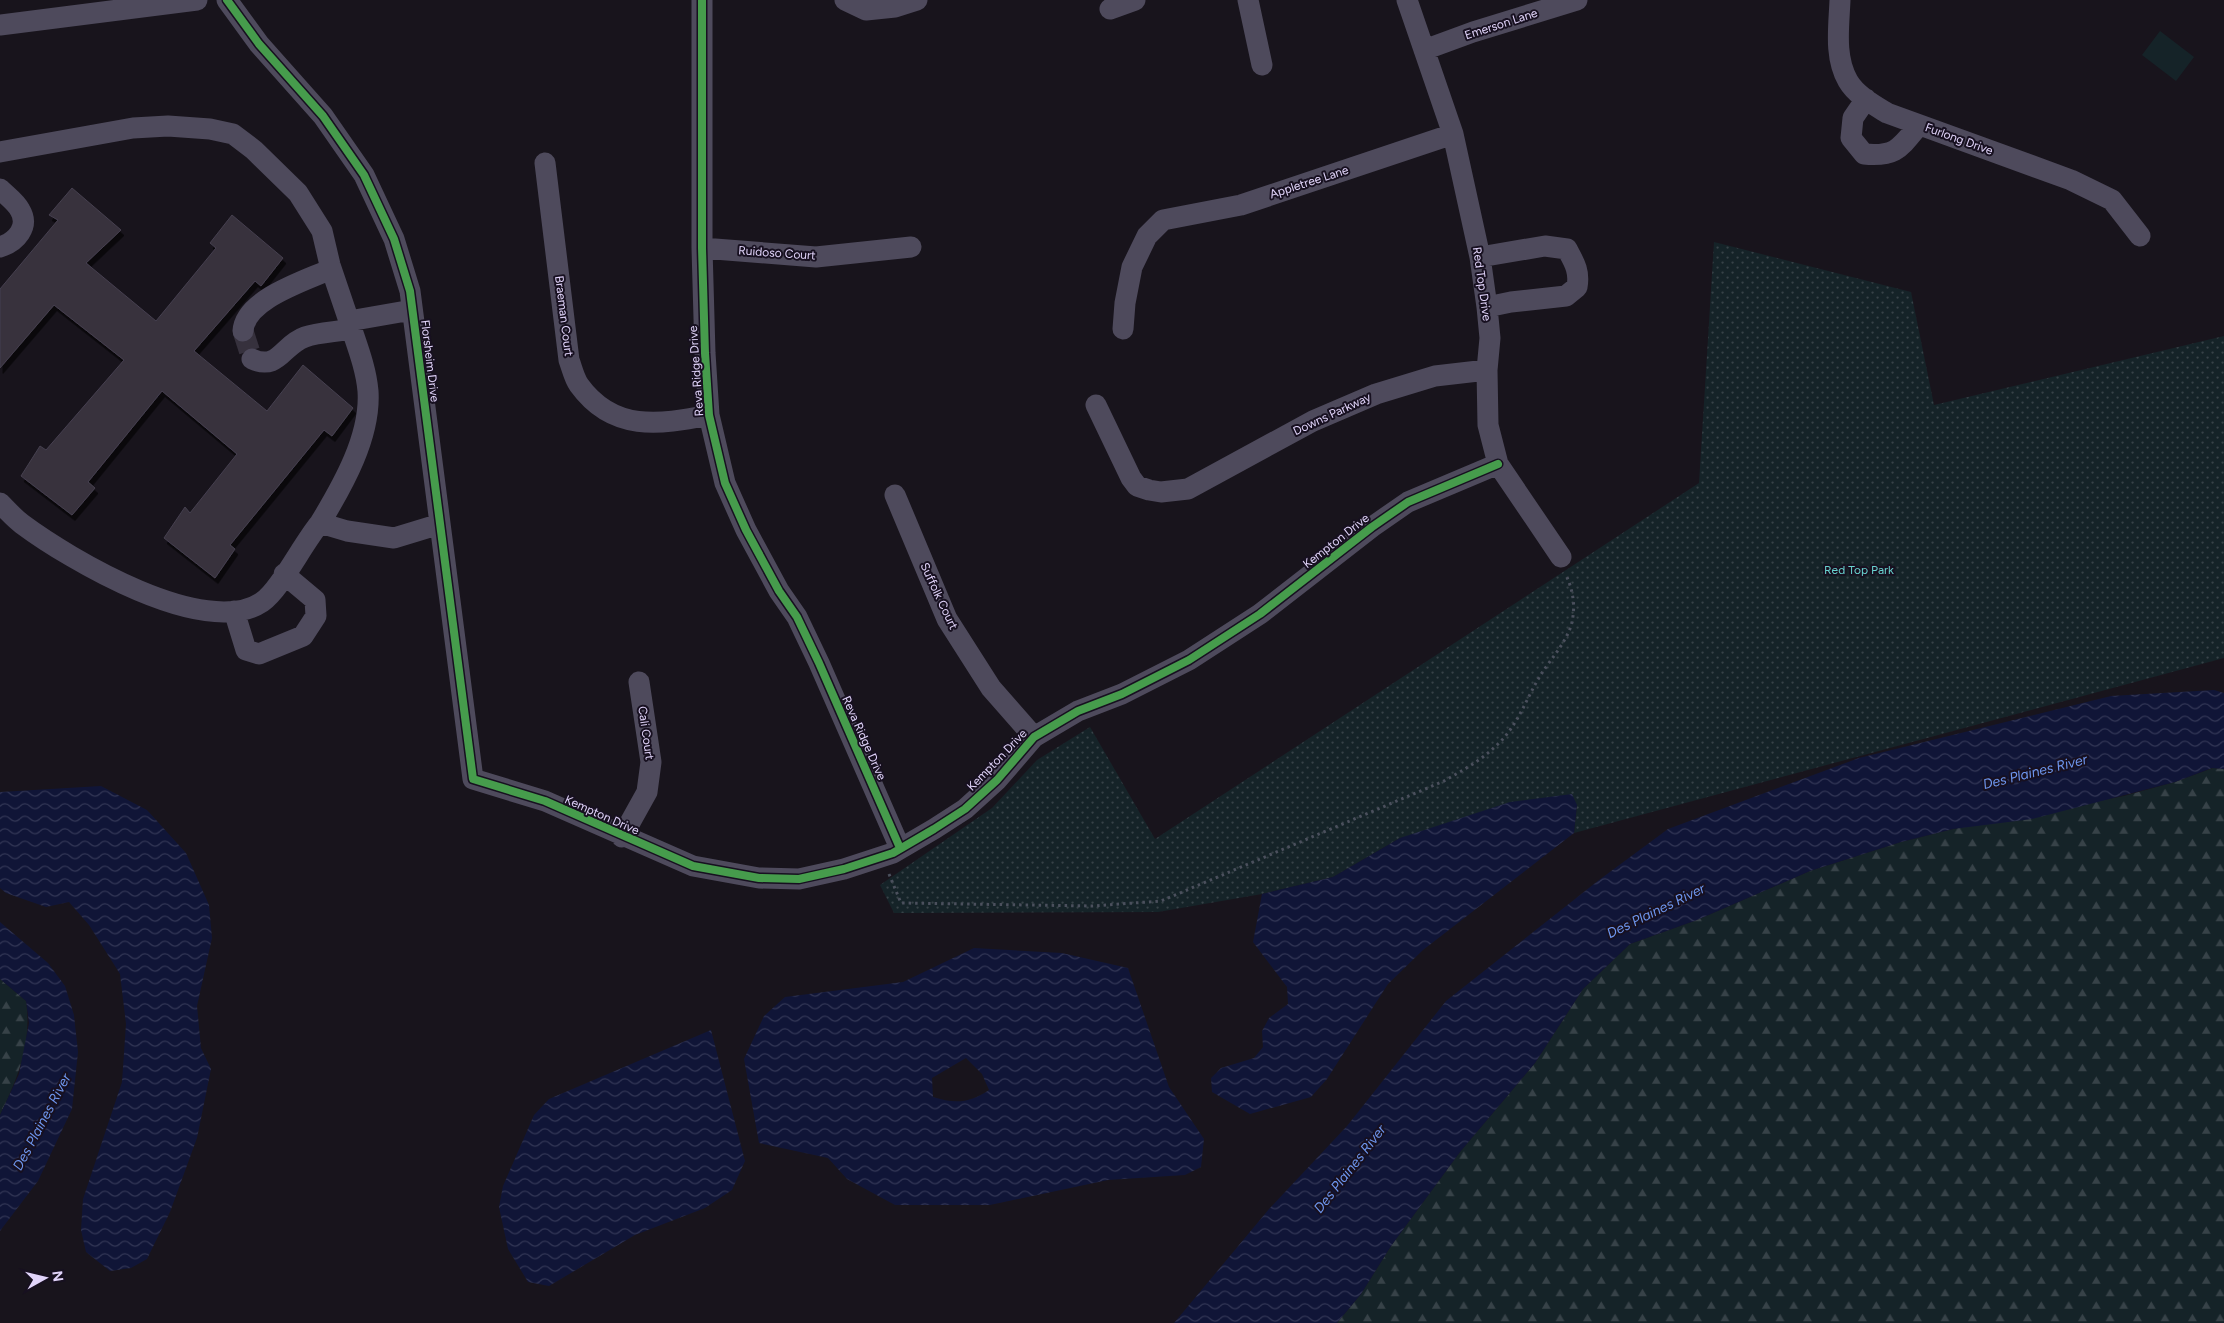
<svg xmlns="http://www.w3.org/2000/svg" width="2224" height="1323" font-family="Figtree,sans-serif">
	<defs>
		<pattern id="grass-dots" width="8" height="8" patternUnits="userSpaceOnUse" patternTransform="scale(1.25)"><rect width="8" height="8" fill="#152328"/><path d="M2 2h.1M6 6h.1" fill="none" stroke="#374248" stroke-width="1.8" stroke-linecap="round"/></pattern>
		<pattern id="forest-firs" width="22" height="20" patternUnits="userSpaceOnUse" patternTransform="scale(1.25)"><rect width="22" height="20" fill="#152328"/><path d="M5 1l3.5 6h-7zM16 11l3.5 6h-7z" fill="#374248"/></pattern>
		<pattern id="water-waves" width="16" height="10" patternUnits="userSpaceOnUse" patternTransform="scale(1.25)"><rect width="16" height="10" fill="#101537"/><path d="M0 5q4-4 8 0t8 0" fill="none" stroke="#323655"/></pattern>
		<filter id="shadow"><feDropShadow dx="3" dy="5.5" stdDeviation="0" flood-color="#0009"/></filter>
	</defs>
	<rect width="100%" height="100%" fill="#18141c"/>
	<path fill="url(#grass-dots)" d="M 1714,242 L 1911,292 L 1934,405 L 2224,336 L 2224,658 L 1574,833 L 1577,805 L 1400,838 L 1333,877 L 1262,894 L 1158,912 L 894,913 L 880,885 L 992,808 L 1037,760 L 1090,727 L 1155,839 L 1699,483 Z"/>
	<path fill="url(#forest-firs)" d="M 2213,768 L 2224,769 L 2224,1323 L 1337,1323 L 1361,1294 L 1391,1246 L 1460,1152 L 1535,1063 L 1583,989 L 1630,944 L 1697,920 L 1810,871 L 1901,842 L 1953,829 L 2124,796 L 2175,782 Z
		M 0,979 L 26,1001 C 32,1044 18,1077 0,1115 Z"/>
	<path fill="#152328" d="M 2160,31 L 2194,57 L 2176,81 L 2142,55 Z"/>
	<path fill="url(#water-waves)" fill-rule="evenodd" d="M 2214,690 L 2224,693 L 2224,769 L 2212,768 L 2175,782 L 2032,819 L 1953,829 L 1901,842 L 1810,871 L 1697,920 L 1630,944 L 1583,989 L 1535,1063 L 1460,1152 L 1391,1246 L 1361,1294 L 1337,1323 L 1174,1323 L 1269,1209 L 1347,1126 L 1446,1001 L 1599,880 L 1668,829 L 1859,758 L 2111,696 Z
		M 101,786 L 147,810 L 186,853 L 209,905 L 212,938 L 197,1006 L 201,1048 L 211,1069 L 197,1138 L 170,1212 L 147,1259 L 131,1268 L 110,1271 L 86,1252 L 81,1230 L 83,1199 L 122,1082 L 126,1024 L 120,974 L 89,925 L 69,902 L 46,907 L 6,893 L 0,888 L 0,792 Z
		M 1572,794 L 1577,805 L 1574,833 L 1423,950 L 1388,984 L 1327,1079 L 1311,1097 L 1250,1114 L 1212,1092 L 1211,1078 L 1221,1068 L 1254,1058 L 1263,1047 L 1262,1031 L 1269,1018 L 1288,1004 L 1287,987 L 1253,942 L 1262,894 L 1333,877 L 1400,838 L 1510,802 Z
		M 0,922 L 48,963 L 65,986 L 74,1015 L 78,1052 L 72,1109 L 38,1181 L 0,1231 L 0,1115 L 19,1074 L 29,1023 L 26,1001 L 0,979 Z
		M 974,948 L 1062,953 L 1128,968 L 1169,1087 L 1204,1139 L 1201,1167 L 1185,1175 L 1108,1180 L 990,1205 L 895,1205 L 847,1179 L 828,1158 L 759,1143 L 744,1059 L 764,1016 L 785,997 L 903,982 ZM 966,1058 L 982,1074 L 989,1090 C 970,1103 955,1104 933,1097 L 932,1078 Z
		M 711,1030 L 745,1161 L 732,1190 L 705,1208 L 635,1235 L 549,1286 L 528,1282 L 508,1249 L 499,1207 L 503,1186 L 534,1115 L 549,1099 Z"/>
	<path fill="#37323e" stroke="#46404f" filter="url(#shadow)" d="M 72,188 L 121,230 L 86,263 L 156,321 L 216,248 L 210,243 L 232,215 L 283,258 L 261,286 L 255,281 L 194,351 L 267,411 L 303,365 L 353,408 L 332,436 L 324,430 L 230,545 L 235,549 L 215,578 L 164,538 L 185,507 L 190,513 L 237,454 L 162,391 L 88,482 L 95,488 L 72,515 L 21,476 L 40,446 L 46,450 L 124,360 L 54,305 L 0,368 L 0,289 L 58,220 L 49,215 Z"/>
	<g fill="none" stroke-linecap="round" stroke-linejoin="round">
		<path stroke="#36313d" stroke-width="21" stroke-dasharray="21 11" stroke-linecap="butt" d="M 243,331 L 252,359"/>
		<path stroke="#4b505d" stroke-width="3" stroke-dasharray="2.5 4" stroke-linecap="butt" d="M 889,874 L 901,903 L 1093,906 L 1161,901 L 1444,781 C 1463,770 1482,760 1498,744 C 1518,725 1526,699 1540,676 C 1551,658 1571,638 1573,616 C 1575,602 1572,588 1566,575"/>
		<path stroke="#4e4a5c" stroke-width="21" d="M 227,0 L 259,44 L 323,116 L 364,175 L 394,239 L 410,291 L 473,779 L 545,801 L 693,866 L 759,878 L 799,879 L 844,869 L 893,853 L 934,829 L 965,809 L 997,780 L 1034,737 L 1078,711 L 1122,694 L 1189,660 L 1260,614 L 1372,527 L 1408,502 L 1498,464
			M 702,0 L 702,248 L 705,353 L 709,415 L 725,483 L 746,530 L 779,591 L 797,617 L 819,663 L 900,848
			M 845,0 L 866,10 L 895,7 L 917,0
			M 1248,0 L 1262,65
			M 1407,0 L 1453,134 L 1480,257 L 1487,307 L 1490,338 L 1487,370 L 1488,425 L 1498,464 L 1561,557
			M 1840,0 C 1839,26 1834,57 1848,81 C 1856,95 1874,105 1887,113 L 2071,180 L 2112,200 L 2140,236
			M 1110,9 L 1135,0
			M 0,25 L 197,0
			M 1424,50 L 1473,32 L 1577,0
			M 1866,99 L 1853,118 L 1851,138 L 1864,154 C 1896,157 1900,148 1919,125
			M 0,152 L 133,128 L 168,126 L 210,129 L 233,134 L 254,150 L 298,193 L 322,231 L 330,265 L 349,321 L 412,310
			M 545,163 L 569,360 C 572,368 574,378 579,385 C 613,432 659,425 709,415
			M 0,189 C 6,195 16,202 20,210 C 30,227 16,242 0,247
			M 702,248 L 816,257 L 911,247
			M 1480,257 L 1545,246 L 1567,249 C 1574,262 1580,271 1577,287 L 1566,296 L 1511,302 L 1487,307
			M 1123,329 L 1125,303 L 1132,267 L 1147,236 L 1163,220 L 1241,205 L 1453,134
			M 243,331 C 245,299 305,281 331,269
			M 252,359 C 279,371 282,345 305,337 C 319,332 337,332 351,329
			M 1096,405 L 1131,478 L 1137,486 L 1149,490 L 1161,492 L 1188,489 L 1313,421 L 1376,394 L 1435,376 L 1487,370
			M 895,495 L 947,619 L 991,688 L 1034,737
			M 0,503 C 7,510 14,518 22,524 C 69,559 205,640 262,602 C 280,590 303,543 320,523 L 347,531 L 394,538 L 440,524
			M 320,523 C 343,485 371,436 368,391 C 366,367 356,343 349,321
			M 234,611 L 246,650 L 259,654 L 303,636 L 316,616 L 315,600 L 284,574
			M 622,837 L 647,792 L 651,762 L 639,682"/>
		<g stroke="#171020" stroke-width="11">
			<path id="cycleway" d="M 227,0 L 259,44 L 323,116 L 364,175 L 394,239 L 410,291 L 473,779 L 545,801 L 693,866 L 759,878 L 799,879 L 844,869 L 893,853 L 934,829 L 965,809 L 997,780 L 1034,737 L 1078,711 L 1122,694 L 1189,660 L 1260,614 L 1372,527 L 1408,502 L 1498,464
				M 702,0 L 702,248 L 705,353 L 709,415 L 725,483 L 746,530 L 779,591 L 797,617 L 819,663 L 900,848"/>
		</g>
		<use href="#cycleway" stroke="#469c4c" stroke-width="8"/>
	</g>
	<g text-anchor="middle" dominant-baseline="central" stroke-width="4" stroke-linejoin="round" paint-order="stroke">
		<g font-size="12" fill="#e1d4fa" stroke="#171020">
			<text transform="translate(1501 24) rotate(-18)">Emerson Lane</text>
			<text transform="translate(1959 139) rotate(20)">Furlong Drive</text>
			<text transform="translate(1309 182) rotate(-18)">Appletree Lane</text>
			<text transform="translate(777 253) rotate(4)">Ruidoso Court</text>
			<text transform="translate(1482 284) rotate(82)">Red Top Drive</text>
			<text transform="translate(564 316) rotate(83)">Braeman Court</text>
			<text transform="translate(430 361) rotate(83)">Florsheim Drive</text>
			<text transform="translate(696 371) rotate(-94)">Reva Ridge Drive</text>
			<text transform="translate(1332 414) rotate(-25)">Downs Parkway</text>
			<text transform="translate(1336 541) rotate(-38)">Kempton Drive</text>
			<text transform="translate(939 596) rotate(65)">Suffolk Court</text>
			<text transform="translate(646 733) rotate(82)">Cali Court</text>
			<text transform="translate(864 738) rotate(66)">Reva Ridge Drive</text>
			<text transform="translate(997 760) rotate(-46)">Kempton Drive</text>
			<text transform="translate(602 815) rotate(24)">Kempton Drive</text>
		</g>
		<g font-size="12" fill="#69d2cf" stroke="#171020">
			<text x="1859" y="570">Red Top Park</text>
		</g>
		<g font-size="14" font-style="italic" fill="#6e96ee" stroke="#171020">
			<text transform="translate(2035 772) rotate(-14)">Des Plaines River</text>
			<text transform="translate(1656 911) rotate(-26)">Des Plaines River</text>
			<text transform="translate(42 1122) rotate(-62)">Des Plaines River</text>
			<text transform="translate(1350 1169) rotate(-52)">Des Plaines River</text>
		</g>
	</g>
	<g transform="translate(45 1278) rotate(82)" stroke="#171020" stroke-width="4" paint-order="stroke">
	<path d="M0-4L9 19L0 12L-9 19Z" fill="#e1d4fa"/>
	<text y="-8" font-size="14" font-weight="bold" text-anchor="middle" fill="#e1d4fa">N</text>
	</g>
</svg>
